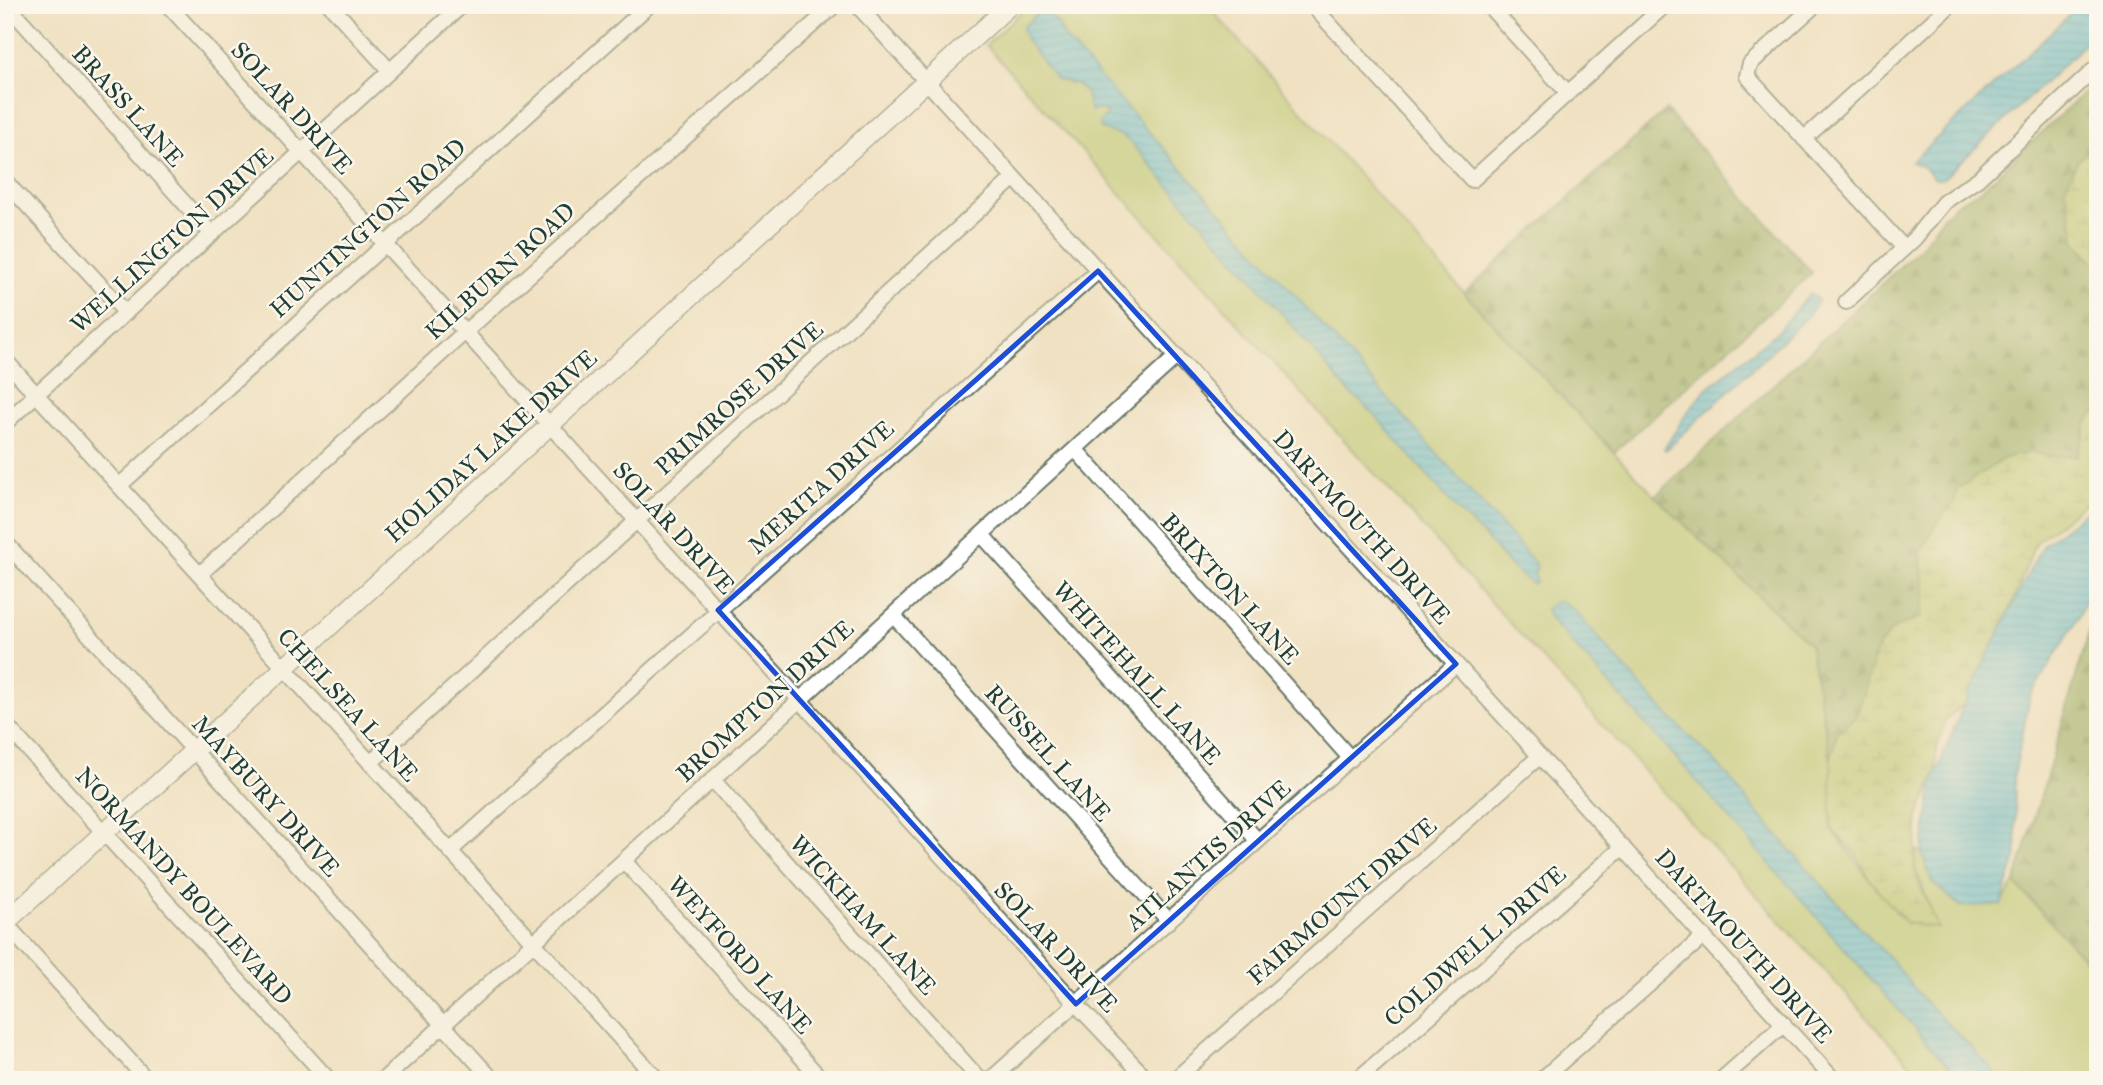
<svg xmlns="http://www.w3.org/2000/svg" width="2103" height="1085" font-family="'IM FELL Great Primer',serif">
	<defs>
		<pattern id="forest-firs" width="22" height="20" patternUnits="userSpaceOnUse" patternTransform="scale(1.75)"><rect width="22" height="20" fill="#8fac5e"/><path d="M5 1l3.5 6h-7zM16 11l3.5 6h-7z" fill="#748d4e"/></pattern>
		<pattern id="wetland-marsh" width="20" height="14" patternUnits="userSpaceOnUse" patternTransform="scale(1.75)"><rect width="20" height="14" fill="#b4c76a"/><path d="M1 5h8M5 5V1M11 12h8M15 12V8" fill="none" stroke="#92a358"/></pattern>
		<pattern id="water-rules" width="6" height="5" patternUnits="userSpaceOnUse" patternTransform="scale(1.75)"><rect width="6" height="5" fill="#5cbfda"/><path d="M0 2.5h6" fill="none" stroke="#4b9cb2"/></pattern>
	</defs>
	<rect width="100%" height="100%" fill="#fbf7ec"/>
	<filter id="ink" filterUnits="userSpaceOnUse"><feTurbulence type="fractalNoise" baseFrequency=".0143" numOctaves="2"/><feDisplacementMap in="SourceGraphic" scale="14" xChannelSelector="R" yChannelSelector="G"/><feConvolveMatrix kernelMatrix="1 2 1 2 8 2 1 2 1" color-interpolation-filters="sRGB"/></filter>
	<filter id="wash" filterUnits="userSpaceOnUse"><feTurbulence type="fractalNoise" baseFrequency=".00686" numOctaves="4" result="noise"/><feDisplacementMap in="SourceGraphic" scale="28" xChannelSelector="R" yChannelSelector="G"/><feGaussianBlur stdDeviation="1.57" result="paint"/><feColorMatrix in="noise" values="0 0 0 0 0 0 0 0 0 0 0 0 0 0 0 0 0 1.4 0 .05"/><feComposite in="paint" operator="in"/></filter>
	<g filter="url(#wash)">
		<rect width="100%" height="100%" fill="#f0e1c2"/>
		<path fill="#b4c76a" stroke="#6a824f" stroke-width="2" d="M 1028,5 L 1207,5 L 1464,293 L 1655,496 L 1810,645 L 1831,760 L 1831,828 L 1872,883 L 1906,923 L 1937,927 L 1915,866 L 1916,850 L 1922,853 L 1932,882 L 2000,905 L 2015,883 L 2098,974 L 2098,1080 L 1924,1080 L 986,45 Z"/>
		<path fill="url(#forest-firs)" stroke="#577449" stroke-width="2" d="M 2098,79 L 2098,146 L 2078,160 L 2065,189 L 2067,194 L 2076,242 L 2098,266 L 2098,408 L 2087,423 L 2078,456 L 2047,457 L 2033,452 L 2005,458 L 1956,490 L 1956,500 L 1936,525 L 1920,553 L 1925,590 L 1921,617 L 1893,629 L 1866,687 L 1857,716 L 1837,733 L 1831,760 L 1810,645 L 1655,496 L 1921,247 L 1943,217 L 1955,205 L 1983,188 Z
			M 1666,110 L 1812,273 L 1614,452 L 1464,293 Z
			M 2098,602 L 2098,974 L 2015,883 Z"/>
		<path fill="url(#wetland-marsh)" stroke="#6a824f" stroke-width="2" d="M 2098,146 L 2098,266 L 2076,242 L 2067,194 L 2064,189 L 2078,160 Z
			M 2098,408 L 2098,509 L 2095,505 L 2085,503 L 2036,542 L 1978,692 L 1946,719 L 1936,749 L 1936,772 L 1918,817 L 1914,871 L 1938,928 L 1906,923 L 1872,883 L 1855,854 L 1831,828 L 1831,759 L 1837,733 L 1857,715 L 1878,647 L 1893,629 L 1921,617 L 1925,590 L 1920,553 L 1936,525 L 1956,500 L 1956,490 L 2005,458 L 2033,452 L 2047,457 L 2077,456 L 2087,423 Z"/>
		<path fill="url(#water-rules)" stroke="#3e7e87" stroke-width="2" d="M 2080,5 L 2098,5 L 2098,32 L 1946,176 L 1942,179 L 1935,179 L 1924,167 L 1911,162 Z
			M 1041,10 C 1054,18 1059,22 1064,37 L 1535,563 L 1537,568 L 1534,571 L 1536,582 L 1532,584 L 1510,566 L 1485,537 L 1462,515 L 1372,412 L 1347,390 L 1261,289 L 1131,143 L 1123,136 L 1101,129 L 1100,122 L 1108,113 L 1101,110 L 1090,111 L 1086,93 L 1076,84 L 1056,79 L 1026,40 L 1022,28 Z
			M 1810,293 L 1817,298 L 1818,302 L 1807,317 L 1669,447 L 1666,450 L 1664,449 L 1686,414 L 1705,390 L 1777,332 Z
			M 2090,508 L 2098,519 L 2098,567 L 2079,617 L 2030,696 L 2014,776 L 2017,855 L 2001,905 L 1960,906 L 1932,882 L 1922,853 L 1933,781 L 1964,704 L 2042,546 Z
			M 1554,602 L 1563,602 L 1574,610 C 1606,646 1638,684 1672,719 C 1699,747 1728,771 1749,803 L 1873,942 C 1895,960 1906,980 1924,1000 C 1950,1027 1978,1051 2001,1080 L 1962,1080 L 1939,1056 L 1671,752 L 1549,618 L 1546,609 Z"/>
	</g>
	<g filter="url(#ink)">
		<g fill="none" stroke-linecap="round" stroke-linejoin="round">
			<g stroke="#687666" stroke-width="18">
				<path id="minor" d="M 168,5 L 1076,1004 L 1148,1080
					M 330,5 L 390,71
					M 857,5 L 1834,1080
					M 1312,5 L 1472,180 L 1665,5
					M 1488,5 L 1568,93
					M 1815,5 L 1750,64 L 1747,76 L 1904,248
					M 11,9 L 212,234
					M 1804,139 L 1950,5
					M 5,181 L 126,313
					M 1846,302 L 1914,239 L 1944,202 L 1978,179 L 2098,66
					M 5,360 L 658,1080
					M 5,423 L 462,5
					M 1075,449 L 1351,759
					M 119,486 L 649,5
					M 982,535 L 1258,841
					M 5,542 L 493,1080
					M 200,574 L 466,331 L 835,5
					M 893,615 L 1169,921
					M 5,724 L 329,1080
					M 370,763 L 1014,178
					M 713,780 L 980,1080
					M 450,851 L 1098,271
					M 624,861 L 822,1080
					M 5,923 L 147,1080
					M 383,1080 L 1177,356
					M 990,1080 L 1456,664
					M 1174,1080 L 1540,756
					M 1357,1080 L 1623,847
					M 1541,1080 L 1704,936
					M 1721,1080 L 1784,1024"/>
			</g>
			<g stroke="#687666" stroke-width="21">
				<path id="tertiary" d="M 5,923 L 1010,5"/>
			</g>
			<use href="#minor" stroke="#fff" stroke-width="14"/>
			<use href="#tertiary" stroke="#fff" stroke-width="18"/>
		</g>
	</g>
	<path d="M0 0H2103V1085H0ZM 1098,271 L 1456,664 L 1076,1004 L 718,610 Z" fill="#f0e1c2" fill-opacity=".55" fill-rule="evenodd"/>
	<path fill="none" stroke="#1d4ed8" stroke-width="5" stroke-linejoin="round" d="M 1098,271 L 1456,664 L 1076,1004 L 718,610 Z"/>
	<g text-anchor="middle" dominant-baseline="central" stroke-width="5" stroke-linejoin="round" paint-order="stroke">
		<g font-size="24" fill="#1f3d34" stroke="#fbf7ec">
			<text transform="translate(128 106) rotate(48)">BRASS LANE</text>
			<text transform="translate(292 108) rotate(48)">SOLAR DRIVE</text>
			<text transform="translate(368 228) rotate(-42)">HUNTINGTON ROAD</text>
			<text transform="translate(172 240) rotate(-42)">WELLINGTON DRIVE</text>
			<text transform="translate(500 271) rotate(-42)">KILBURN ROAD</text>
			<text transform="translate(739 398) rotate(-42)">PRIMROSE DRIVE</text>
			<text transform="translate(491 446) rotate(-42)">HOLIDAY LAKE DRIVE</text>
			<text transform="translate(821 487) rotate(-42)">MERITA DRIVE</text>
			<text transform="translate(1362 527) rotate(48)">DARTMOUTH DRIVE</text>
			<text transform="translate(674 528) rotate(48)">SOLAR DRIVE</text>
			<text transform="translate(1230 589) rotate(48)">BRIXTON LANE</text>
			<text transform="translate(1137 673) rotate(48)">WHITEHALL LANE</text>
			<text transform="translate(765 701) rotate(-42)">BROMPTON DRIVE</text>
			<text transform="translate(348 705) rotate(48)">CHELSEA LANE</text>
			<text transform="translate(1048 753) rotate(48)">RUSSEL LANE</text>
			<text transform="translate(266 796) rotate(48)">MAYBURY DRIVE</text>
			<text transform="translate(1208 855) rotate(-42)">ATLANTIS DRIVE</text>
			<text transform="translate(184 886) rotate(48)">NORMANDY BOULEVARD</text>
			<text transform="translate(1342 901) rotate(-41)">FAIRMOUNT DRIVE</text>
			<text transform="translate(863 915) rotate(48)">WICKHAM LANE</text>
			<text transform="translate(1475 946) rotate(-41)">COLDWELL DRIVE</text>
			<text transform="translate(1744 946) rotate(48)">DARTMOUTH DRIVE</text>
			<text transform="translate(1056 947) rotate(47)">SOLAR DRIVE</text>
			<text transform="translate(740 955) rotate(48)">WEYFORD LANE</text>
		</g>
	</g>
	<rect width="2103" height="1085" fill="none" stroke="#fbf7ec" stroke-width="28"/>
</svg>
